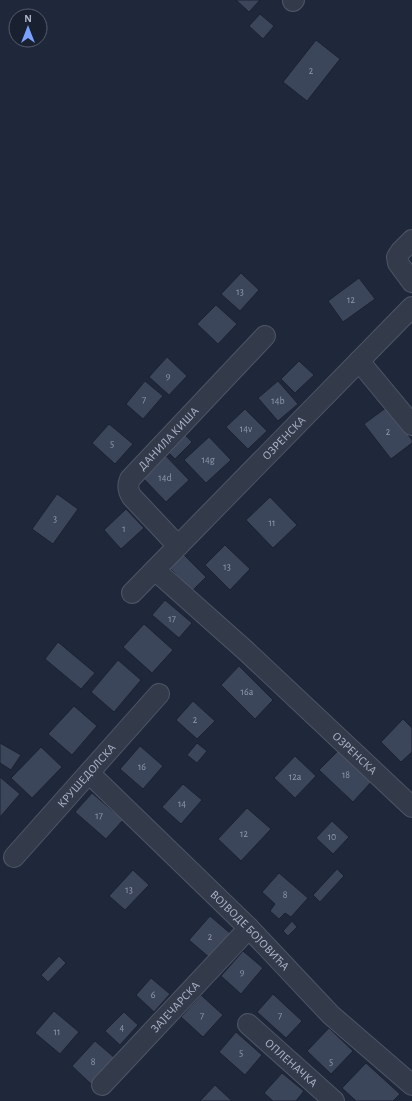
<svg xmlns="http://www.w3.org/2000/svg" width="412" height="1101" font-family="'Alegreya Sans',sans-serif">
	<rect width="100%" height="100%" fill="#1f283b"/>
	<path fill="#3b465b" stroke="#1b2232" d="M 236,0 L 260,0 L 249,12 Z
		M 260,14 L 274,26 L 263,39 L 249,26 Z
		M 316,40 L 340,59 L 307,101 L 283,82 Z
		M 241,273 L 259,290 L 240,311 L 221,294 Z
		M 359,278 L 375,299 L 343,322 L 328,301 Z
		M 216,305 L 237,324 L 218,344 L 197,324 Z
		M 167,357 L 187,376 L 169,395 L 149,377 Z
		M 299,361 L 314,375 L 295,393 L 281,379 Z
		M 145,381 L 163,396 L 143,419 L 126,404 Z
		M 278,381 L 298,404 L 278,421 L 258,398 Z
		M 387,407 L 412,440 L 412,443 L 391,459 L 364,424 Z
		M 245,409 L 267,431 L 248,449 L 226,427 Z
		M 109,424 L 133,444 L 115,464 L 92,443 Z
		M 182,432 L 192,442 L 175,459 L 165,449 Z
		M 209,437 L 231,460 L 206,483 L 184,460 Z
		M 164,454 L 189,480 L 166,502 L 141,476 Z
		M 57,494 L 78,509 L 53,544 L 32,529 Z
		M 270,497 L 297,525 L 273,548 L 246,520 Z
		M 126,509 L 144,528 L 121,549 L 104,530 Z
		M 225,545 L 250,569 L 230,590 L 205,565 Z
		M 184,555 L 206,577 L 192,591 L 170,568 Z
		M 165,600 L 192,623 L 179,638 L 152,615 Z
		M 144,624 L 173,650 L 152,673 L 123,647 Z
		M 58,642 L 95,673 L 81,689 L 45,659 Z
		M 118,660 L 141,680 L 114,712 L 91,692 Z
		M 239,666 L 273,700 L 255,719 L 221,685 Z
		M 193,701 L 215,721 L 197,739 L 176,720 Z
		M 74,706 L 97,726 L 72,755 L 48,734 Z
		M 403,719 L 412,728 L 412,752 L 401,762 L 381,742 Z
		M 0,743 L 21,755 L 11,770 L 0,763 Z
		M 197,743 L 207,751 L 197,763 L 187,755 Z
		M 140,746 L 163,766 L 143,789 L 120,769 Z
		M 41,747 L 62,767 L 32,798 L 11,778 Z
		M 340,749 L 373,780 L 353,802 L 319,770 Z
		M 295,756 L 316,776 L 295,798 L 274,778 Z
		M 0,777 L 20,794 L 0,817 Z
		M 183,784 L 202,800 L 181,824 L 162,807 Z
		M 92,793 L 123,820 L 106,839 L 75,812 Z
		M 247,808 L 271,829 L 241,861 L 218,839 Z
		M 332,821 L 349,837 L 333,854 L 316,838 Z
		M 337,869 L 344,876 L 320,902 L 313,895 Z
		M 133,870 L 149,885 L 125,910 L 109,896 Z
		M 279,873 L 308,898 L 291,917 L 285,913 L 279,919 L 270,911 L 275,904 L 262,892 Z
		M 210,916 L 231,934 L 210,958 L 189,940 Z
		M 292,921 L 297,927 L 288,936 L 283,931 Z
		M 243,951 L 263,968 L 241,994 L 221,976 Z
		M 59,956 L 66,963 L 48,982 L 41,975 Z
		M 151,978 L 170,994 L 154,1012 L 136,995 Z
		M 273,994 L 302,1021 L 286,1038 L 257,1012 Z
		M 201,995 L 223,1015 L 203,1037 L 181,1017 Z
		M 54,1011 L 79,1032 L 60,1054 L 35,1033 Z
		M 124,1012 L 138,1025 L 120,1045 L 105,1031 Z
		M 329,1028 L 353,1051 L 331,1074 L 307,1051 Z
		M 236,1032 L 262,1055 L 245,1075 L 219,1052 Z
		M 95,1041 L 115,1058 L 91,1084 L 72,1066 Z
		M 366,1063 L 400,1094 L 393,1101 L 356,1101 L 342,1088 Z
		M 282,1073 L 304,1091 L 296,1101 L 273,1101 L 264,1093 Z
		M 215,1085 L 232,1101 L 200,1101 Z"/>
	<g fill="none" stroke-linecap="round" stroke-linejoin="round">
		<g stroke="#4e5566" stroke-width="22">
			<g id="minor">
				<path d="M 293,1 L 294,0"/>
				<path d="M 412,240 L 401,251 L 397,257 L 398,263 L 412,282"/>
				<path d="M 359,361 L 412,425"/>
				<path id="s1" d="M 178,546 L 132,497 C 128,491 127,486 130,479 L 265,336"/>
				<path id="s2" d="M 155,570 L 246,651 L 412,807"/>
				<path id="s3" d="M 132,593 L 412,307"/>
				<path id="s4" d="M 89,773 L 249,928 L 331,1015 L 412,1085"/>
				<path id="s5" d="M 14,857 L 159,694"/>
				<path id="s6" d="M 248,1024 L 334,1101"/>
				<path id="s7" d="M 102,1085 L 249,928"/>
			</g>
		</g>
		<use href="#minor" stroke="#333b4b" stroke-width="20"/>
	</g>
	<g text-anchor="middle" dominant-baseline="central" stroke-width="3.5" stroke-linejoin="round" paint-order="stroke">
		<g font-size="10" fill="#9199ad">
			<text x="311" y="71">2</text>
			<text x="240" y="292">13</text>
			<text x="351" y="300">12</text>
			<text x="168" y="376">9</text>
			<text x="144" y="400">7</text>
			<text x="278" y="401">14b</text>
			<text x="246" y="429">14v</text>
			<text x="388" y="432">2</text>
			<text x="112" y="444">5</text>
			<text x="208" y="460">14g</text>
			<text x="165" y="478">14d</text>
			<text x="55" y="519">3</text>
			<text x="272" y="523">11</text>
			<text x="124" y="529">1</text>
			<text x="227" y="567">13</text>
			<text x="172" y="619">17</text>
			<text x="247" y="692">16a</text>
			<text x="195" y="720">2</text>
			<text x="142" y="767">16</text>
			<text x="346" y="775">18</text>
			<text x="295" y="777">12a</text>
			<text x="182" y="804">14</text>
			<text x="99" y="816">17</text>
			<text x="244" y="834">12</text>
			<text x="332" y="837">10</text>
			<text x="129" y="890">13</text>
			<text x="285" y="895">8</text>
			<text x="210" y="937">2</text>
			<text x="242" y="972">9</text>
			<text x="153" y="995">6</text>
			<text x="202" y="1016">7</text>
			<text x="280" y="1016">7</text>
			<text x="122" y="1028">4</text>
			<text x="57" y="1032">11</text>
			<text x="241" y="1053">5</text>
			<text x="93" y="1062">8</text>
			<text x="331" y="1062">5</text>
		</g>
		<g font-size="12" fill="#aeb5c8" stroke="#192030">
			<text stroke="none"><textPath href="#s1" startOffset="142">ДАНИЛА КИША</textPath></text>
			<text stroke="none"><textPath href="#s3" startOffset="217">ОЗРЕНСКА</textPath></text>
			<text stroke="none"><textPath href="#s2" startOffset="271">ОЗРЕНСКА</textPath></text>
			<text stroke="none"><textPath href="#s5" startOffset="109">КРУШЕДОЛСКА</textPath></text>
			<text stroke="none"><textPath href="#s4" startOffset="225">ВОЈВОДЕ БОЈОВИЋА</textPath></text>
			<text stroke="none"><textPath href="#s7" startOffset="107">ЗАЈЕЧАРСКА</textPath></text>
			<text stroke="none"><textPath href="#s6" startOffset="58">ОПЛЕНАЧКА</textPath></text>
		</g>
	</g>
	<g transform="translate(28 28)"><circle r="19" fill="#192030" stroke="#555c6d"/>
	<path d="M0-3L7 15L0 10L-7 15Z" fill="#7ba1ff"/>
	<text y="-6" font-size="11" font-weight="bold" text-anchor="middle" fill="#aeb5c8">N</text>
	</g>
</svg>
